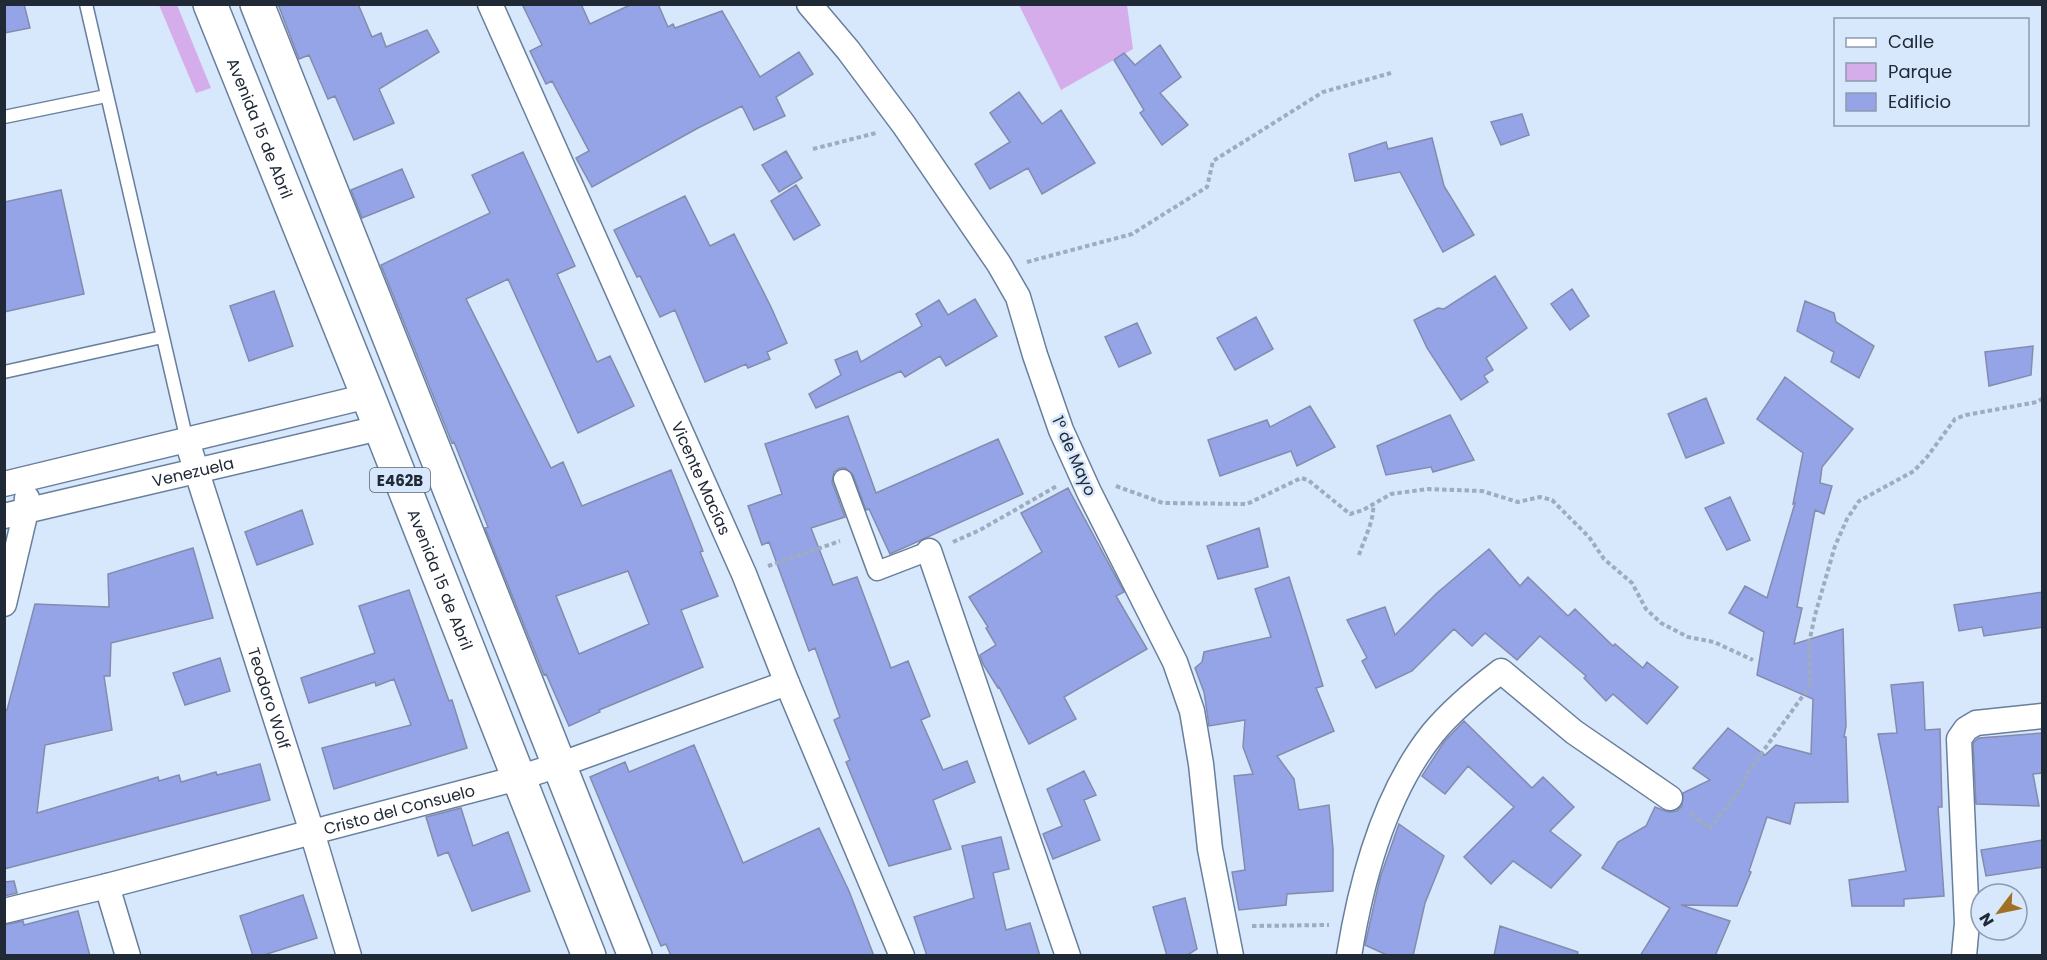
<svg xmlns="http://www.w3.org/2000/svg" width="2047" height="960" font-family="Poppins,sans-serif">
	<rect width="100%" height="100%" fill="#d7e7fc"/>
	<path fill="#d6adeb" d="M 159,5 L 177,5 L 211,88 L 196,93 Z
		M 1019,5 L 1127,5 L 1133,49 L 1061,90 Z"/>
	<path fill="#95a4e6" stroke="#838baf" stroke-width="1.5" fill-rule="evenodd" d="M 4,4 L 24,4 L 30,28 L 4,33 Z
		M 278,4 L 358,4 L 372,37 L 381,33 L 386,47 L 427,30 L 439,52 L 379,89 L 394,123 L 354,140 L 335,96 L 328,99 L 309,55 L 299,59 Z
		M 522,4 L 581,4 L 590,24 L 632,4 L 658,4 L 668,27 L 673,24 L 675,28 L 722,11 L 760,77 L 799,52 L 813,74 L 776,97 L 785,116 L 754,130 L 742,106 L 698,128 L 592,187 L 576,158 L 589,151 L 552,81 L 546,84 L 530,51 L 542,45 Z
		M 1160,45 L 1181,77 L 1160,93 L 1188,125 L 1162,145 L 1140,113 L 1144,110 L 1114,60 L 1124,53 L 1135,65 Z
		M 1019,92 L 1042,124 L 1061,110 L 1095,163 L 1042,194 L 1028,168 L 990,189 L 975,164 L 1010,142 L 990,113 Z
		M 1522,114 L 1529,135 L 1501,145 L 1491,122 Z
		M 1432,138 L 1444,186 L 1474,235 L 1443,252 L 1400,172 L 1355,181 L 1349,154 L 1386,142 L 1388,149 Z
		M 786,151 L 802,178 L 779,192 L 762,165 Z
		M 523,152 L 575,266 L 557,274 L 597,362 L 610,356 L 634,406 L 578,433 L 508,279 L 466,299 L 551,468 L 563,462 L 582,506 L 671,470 L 694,528 L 703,551 L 700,552 L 718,596 L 681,610 L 703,667 L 599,710 L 600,712 L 569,726 L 546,674 L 544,675 L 485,528 L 488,527 L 454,442 L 452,443 L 381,265 L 490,213 L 472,175 ZM 628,571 L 649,624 L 579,654 L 556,596 Z
		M 402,169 L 414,197 L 362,218 L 351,190 Z
		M 796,185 L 820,225 L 794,240 L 771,201 Z
		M 61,190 L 84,294 L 4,312 L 4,202 Z
		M 685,196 L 710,246 L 734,234 L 771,307 L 787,343 L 767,352 L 770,359 L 748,368 L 746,364 L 705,382 L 675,310 L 660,317 L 640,276 L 637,277 L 614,230 Z
		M 1495,276 L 1527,328 L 1486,358 L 1493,370 L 1484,376 L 1488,382 L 1461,400 L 1427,348 L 1414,320 L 1438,308 L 1444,309 Z
		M 1572,289 L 1589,316 L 1570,330 L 1551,304 Z
		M 274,291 L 293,346 L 249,361 L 230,306 Z
		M 975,299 L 997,336 L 946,366 L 940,356 L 905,377 L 901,371 L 816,408 L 809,394 L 841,375 L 835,360 L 857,351 L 861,362 L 922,326 L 916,314 L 939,300 L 948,315 Z
		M 1805,301 L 1834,313 L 1836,322 L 1874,346 L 1859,378 L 1831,362 L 1834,352 L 1797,331 Z
		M 1256,317 L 1273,349 L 1235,370 L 1217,338 Z
		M 1137,323 L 1151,353 L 1119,367 L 1105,337 Z
		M 2033,346 L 2031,375 L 1989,386 L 1985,352 Z
		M 1785,377 L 1853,429 L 1822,467 L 1820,483 L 1832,486 L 1824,514 L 1815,510 L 1797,607 L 1802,608 L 1794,644 L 1843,629 L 1846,726 L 1844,737 L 1846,737 L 1848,802 L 1795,803 L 1790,824 L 1767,817 L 1749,871 L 1751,872 L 1737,906 L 1681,905 L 1730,921 L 1715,956 L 1640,956 L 1670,908 L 1602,868 L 1618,842 L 1646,826 L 1655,807 L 1668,812 L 1677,811 L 1682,806 L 1683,793 L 1710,780 L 1693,768 L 1728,728 L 1765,755 L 1776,745 L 1811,754 L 1813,699 L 1757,675 L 1764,632 L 1729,613 L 1745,586 L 1767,598 L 1795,503 L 1793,504 L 1803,453 L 1757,419 Z
		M 1706,398 L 1724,443 L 1686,458 L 1668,414 Z
		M 1310,406 L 1335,447 L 1297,466 L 1291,451 L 1220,476 L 1208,440 L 1267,420 L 1270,427 Z
		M 1450,415 L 1474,460 L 1433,472 L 1431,467 L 1386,475 L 1377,446 Z
		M 848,416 L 876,493 L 998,439 L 1023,494 L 890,554 L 869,509 L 866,510 L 853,475 L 845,468 L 840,468 L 834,472 L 832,482 L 845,517 L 811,528 L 833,585 L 857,577 L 891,668 L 908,661 L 930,716 L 921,720 L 943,770 L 967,761 L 975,782 L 933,800 L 951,849 L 889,866 L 846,762 L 850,760 L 834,720 L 840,717 L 815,648 L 809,651 L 769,542 L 762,545 L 748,506 L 782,494 L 765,444 Z
		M 1068,488 L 1124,592 L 1116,596 L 1147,649 L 1064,697 L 1076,719 L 1029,744 L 999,687 L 998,688 L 983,664 L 980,655 L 996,645 L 986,628 L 988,627 L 969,597 L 1042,552 L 1021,513 Z
		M 1730,497 L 1750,540 L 1727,550 L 1705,508 Z
		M 302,510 L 313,544 L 257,565 L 245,532 Z
		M 1259,528 L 1268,567 L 1218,579 L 1207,546 Z
		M 193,548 L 213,618 L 111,643 L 110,676 L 104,676 L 112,730 L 45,745 L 37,813 L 158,777 L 159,781 L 179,775 L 181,782 L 216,772 L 217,775 L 260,764 L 270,800 L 4,869 L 4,710 L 7,710 L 35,604 L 109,607 L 108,574 Z
		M 1489,549 L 1520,586 L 1528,577 L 1568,616 L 1575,609 L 1613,646 L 1615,644 L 1643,668 L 1647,662 L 1678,687 L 1647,724 L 1613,694 L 1606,701 L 1584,678 L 1586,676 L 1540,636 L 1517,660 L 1485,633 L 1472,646 L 1454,629 L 1412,671 L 1376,688 L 1362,661 L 1367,658 L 1347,620 L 1385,607 L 1395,635 L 1437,593 Z
		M 1289,577 L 1323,686 L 1316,688 L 1334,731 L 1277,756 L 1294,779 L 1299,810 L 1329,805 L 1333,849 L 1333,891 L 1287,894 L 1286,905 L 1239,910 L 1232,872 L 1245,870 L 1234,776 L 1253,774 L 1243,747 L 1245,720 L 1209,726 L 1204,692 L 1195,668 L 1202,662 L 1204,652 L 1271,637 L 1255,589 Z
		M 409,590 L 449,701 L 452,700 L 467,748 L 334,789 L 322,748 L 411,725 L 394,679 L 376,686 L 375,682 L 309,703 L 301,678 L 375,653 L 359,606 Z
		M 2043,592 L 2043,627 L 1984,636 L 1982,627 L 1959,631 L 1954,605 Z
		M 220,658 L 230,691 L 185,705 L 173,673 Z
		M 1923,682 L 1925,730 L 1940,729 L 1942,807 L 1938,807 L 1944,896 L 1904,899 L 1904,906 L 1852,906 L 1849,880 L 1906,871 L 1878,734 L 1897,733 L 1891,685 Z
		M 1464,721 L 1532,788 L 1543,777 L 1574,807 L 1550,831 L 1581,855 L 1551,888 L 1513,861 L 1491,884 L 1464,857 L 1514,807 L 1468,766 L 1445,794 L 1422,776 L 1444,742 Z
		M 2043,733 L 2043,773 L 2033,774 L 2039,806 L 1976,804 L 1973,743 L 1976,740 L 1979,738 Z
		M 694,745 L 743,863 L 819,828 L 849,891 L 874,956 L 671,956 L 666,944 L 661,946 L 590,777 L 625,762 L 629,772 Z
		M 1084,771 L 1096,795 L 1084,800 L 1100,840 L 1053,859 L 1043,834 L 1062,826 L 1047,789 Z
		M 461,808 L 473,846 L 508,832 L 530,891 L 472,911 L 448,852 L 438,856 L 426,817 Z
		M 1399,824 L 1444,856 L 1425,903 L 1413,956 L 1389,956 L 1365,945 L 1380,878 Z
		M 1001,837 L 1009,869 L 993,873 L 1006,930 L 1030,923 L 1040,956 L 927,956 L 914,917 L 974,898 L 962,846 Z
		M 2043,840 L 2043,867 L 1986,876 L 1981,850 Z
		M 14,881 L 17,893 L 4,896 L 4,882 Z
		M 303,895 L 317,938 L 261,956 L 253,956 L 240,916 Z
		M 1185,898 L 1197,949 L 1186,956 L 1167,956 L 1153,907 Z
		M 78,911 L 90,956 L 4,956 L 4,925 L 23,921 L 24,925 Z
		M 1500,926 L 1578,952 L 1577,956 L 1494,956 Z"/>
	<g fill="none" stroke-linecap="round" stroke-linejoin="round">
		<g stroke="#677f9d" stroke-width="15">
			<path id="service" d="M 86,4 L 187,441
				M 4,117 L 106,96
				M 4,372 L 162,337"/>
		</g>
		<g stroke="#677f9d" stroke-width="21">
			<path id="pedestrian" d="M 843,479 L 877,571 L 929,551"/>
		</g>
		<g stroke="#677f9d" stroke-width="27">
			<g id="minor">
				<path id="s1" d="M 490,4 L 744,574 L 787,683 L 902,956"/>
				<path d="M 809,4 L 848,50 L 904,125 L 999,264 L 1018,297 L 1035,355 L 1061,430 L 1089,492 L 1175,662 L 1192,711 L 1201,764 L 1210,849 L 1231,956"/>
				<path id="s2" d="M 187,441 L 312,832 L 349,956"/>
				<path d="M 4,484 L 368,396"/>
				<path id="s3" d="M 4,516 L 379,428"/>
				<path d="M 929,551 L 1068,956"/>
				<path d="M 4,604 L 26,511 L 27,498"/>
				<path d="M 107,886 L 128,956"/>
				<path id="s4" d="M 4,911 L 107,886 L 518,778 L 559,765 L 787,683"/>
				<path d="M 1349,956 C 1361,881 1385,793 1433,733 C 1453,709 1476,690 1501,671 L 1574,732 L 1670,798"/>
				<path d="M 1964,956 L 1967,923 L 1959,739 L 1966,729 L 1976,723 L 2042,716"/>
			</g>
		</g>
		<g stroke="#677f9d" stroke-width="36">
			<g id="primary">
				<path id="s5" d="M 210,4 L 368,396 L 589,956"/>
				<path d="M 257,4 L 635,956"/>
			</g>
		</g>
		<path stroke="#9eacbf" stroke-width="4" stroke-dasharray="4.5 3" stroke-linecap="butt" d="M 813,149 L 876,133
			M 1027,262 L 1132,234 L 1207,187 L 1213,161 L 1323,92 L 1391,73
			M 1116,486 L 1163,503 L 1247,504 L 1301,478 L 1308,480 L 1350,514 L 1363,510 L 1391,494 L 1428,489 L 1482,491 L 1518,502 L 1540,497 L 1552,500 L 1589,537 L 1604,559 L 1632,583 L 1646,609 L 1661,623 L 1688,637 L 1714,642 L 1753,660
			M 953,542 L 980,530 L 1057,486
			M 1359,555 C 1364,539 1375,519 1373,504
			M 768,566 L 840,541
			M 1691,814 L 1710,828 L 1741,788 L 1748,772 L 1810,686 L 1809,643 L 1815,615 L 1835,546 L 1847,519 L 1859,501 L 1914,471 L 1927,457 L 1955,419 L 1966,415 L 2037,402 L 2042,399
			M 1252,926 L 1329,925"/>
		<use href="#service" stroke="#fff" stroke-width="12"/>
		<use href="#pedestrian" stroke="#fff" stroke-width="18"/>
		<use href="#minor" stroke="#fff" stroke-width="24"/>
		<use href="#primary" stroke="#fff" stroke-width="33"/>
	</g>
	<g text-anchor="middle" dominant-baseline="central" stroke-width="5" stroke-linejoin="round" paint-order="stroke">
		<rect fill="#d7e7fc" stroke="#576372" stroke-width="1.5" x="370" y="468" width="60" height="24" rx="4.5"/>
		<g font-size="15" font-weight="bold" fill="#202a37">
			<text x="400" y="480">E462B</text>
		</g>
		<g font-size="16" fill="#202a37" stroke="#d7e7fc">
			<text stroke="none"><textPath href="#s5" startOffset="134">Avenida 15 de Abril</textPath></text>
			<text transform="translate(1074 456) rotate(66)">1º de Mayo</text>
			<text stroke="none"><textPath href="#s3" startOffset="194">Venezuela</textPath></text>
			<text stroke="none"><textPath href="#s1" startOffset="519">Vicente Macías</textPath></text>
			<text stroke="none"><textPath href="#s5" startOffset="620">Avenida 15 de Abril</textPath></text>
			<text stroke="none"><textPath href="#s2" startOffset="270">Teodoro Wolf</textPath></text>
			<text stroke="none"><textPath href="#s4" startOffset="408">Cristo del Consuelo</textPath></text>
		</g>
	</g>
	<rect width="2047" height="960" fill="none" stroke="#202a37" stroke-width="12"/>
	<rect x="1834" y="18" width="195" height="108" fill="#d7e7fc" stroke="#8e9bad" stroke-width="1.5"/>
	<rect x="1846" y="38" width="30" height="9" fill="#ffffff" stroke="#8e9bad" stroke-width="1.5"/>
	<text x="1888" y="48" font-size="18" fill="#202a37">Calle</text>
	<rect x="1846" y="63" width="30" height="18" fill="#d6adeb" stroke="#8e9bad" stroke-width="1.5"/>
	<text x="1888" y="78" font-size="18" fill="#202a37">Parque</text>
	<rect x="1846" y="93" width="30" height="18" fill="#95a4e6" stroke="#8e9bad" stroke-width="1.5"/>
	<text x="1888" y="108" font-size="18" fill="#202a37">Edificio</text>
	<g transform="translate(1999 912) rotate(238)"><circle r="28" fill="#d7e7fc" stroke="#8e9bad" stroke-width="1.5"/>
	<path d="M0-4.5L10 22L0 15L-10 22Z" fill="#a17025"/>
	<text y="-9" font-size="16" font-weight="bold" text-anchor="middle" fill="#202a37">N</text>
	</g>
</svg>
